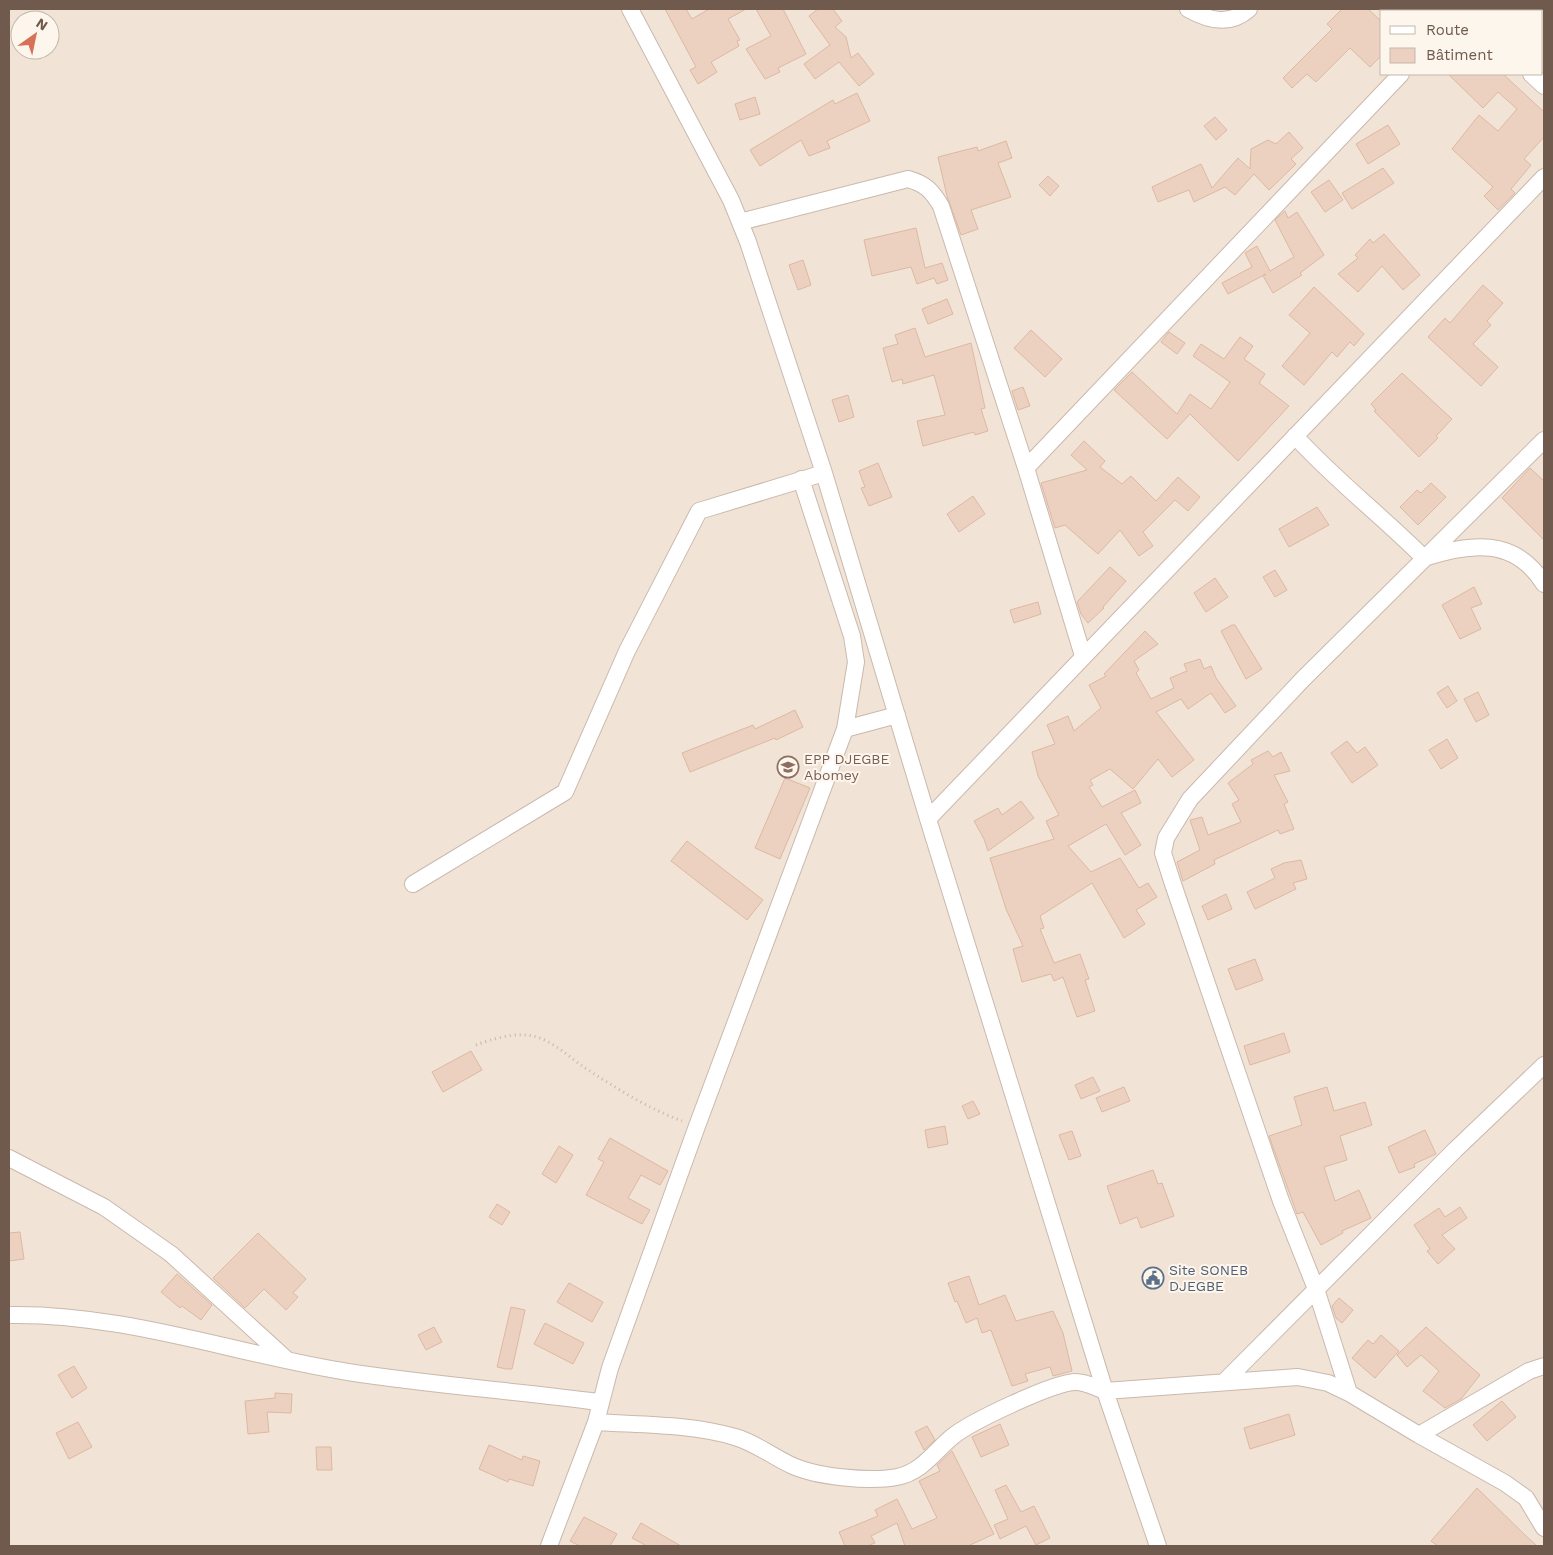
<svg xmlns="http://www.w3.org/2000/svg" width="1553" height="1555" font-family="'Work Sans',sans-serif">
	<rect width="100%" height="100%" fill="#faf2e6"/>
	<path fill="#f1e3d5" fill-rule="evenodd" d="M 9,9 L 1544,9 L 1544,1546 L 9,1546 ZM 1382,11 L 1542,11 L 1542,74 L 1382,74 ZM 20,20 L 50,20 L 50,50 L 20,50 Z"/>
	<path fill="#ecd1c0" stroke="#ddb8a2" d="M 665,9 L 686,9 L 692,19 L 709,9 L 746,9 L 728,19 L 740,40 L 737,41 L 739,46 L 711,62 L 717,72 L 698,84 L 690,70 L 696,67 Z
		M 756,9 L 783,9 L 806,54 L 778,68 L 780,72 L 765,79 L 746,49 L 771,36 Z
		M 818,9 L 833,9 L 842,21 L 835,27 L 846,37 L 851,58 L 858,53 L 874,74 L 859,86 L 839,62 L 815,79 L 804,64 L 830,45 L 809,16 Z
		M 1342,9 L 1368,9 L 1382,22 L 1382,55 L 1370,67 L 1350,48 L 1316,82 L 1307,74 L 1292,88 L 1283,78 L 1332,29 L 1327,24 Z
		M 1448,74 L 1503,74 L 1544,112 L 1544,137 L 1524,159 L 1531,165 L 1511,189 L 1515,193 L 1498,210 L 1484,196 L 1493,187 L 1452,149 L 1479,115 L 1498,131 L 1517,109 L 1498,92 L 1483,108 Z
		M 857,93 L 870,121 L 827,141 L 830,148 L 809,156 L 801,140 L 760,166 L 750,150 L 833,100 L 835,104 Z
		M 755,97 L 760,114 L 740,120 L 735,104 Z
		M 1215,117 L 1227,130 L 1216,140 L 1204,126 Z
		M 1388,125 L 1400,144 L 1368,164 L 1356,144 Z
		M 1289,132 L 1303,148 L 1291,159 L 1296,164 L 1269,190 L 1254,174 L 1235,195 L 1225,187 L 1194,202 L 1189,190 L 1158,202 L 1152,187 L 1201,164 L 1212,188 L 1238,158 L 1250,169 L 1251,149 L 1268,140 L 1276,144 Z
		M 1006,141 L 1012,158 L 998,163 L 1011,197 L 971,210 L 978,229 L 961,235 L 947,196 L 938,157 L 977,147 L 978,151 Z
		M 1383,168 L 1394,183 L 1352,209 L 1342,193 Z
		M 1048,176 L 1059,186 L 1050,196 L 1039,185 Z
		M 1329,180 L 1343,200 L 1325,212 L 1311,192 Z
		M 1285,211 L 1288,218 L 1297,212 L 1324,255 L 1300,273 L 1302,275 L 1273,293 L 1263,276 L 1266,274 L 1228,294 L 1222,283 L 1252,267 L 1245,253 L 1257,246 L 1270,271 L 1294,257 L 1275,220 Z
		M 916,228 L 925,268 L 942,263 L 948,280 L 937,284 L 934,278 L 917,284 L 911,267 L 872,276 L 864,240 Z
		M 1384,234 L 1420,275 L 1403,290 L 1382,266 L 1358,292 L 1338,274 L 1358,258 L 1355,255 L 1370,239 L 1373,243 Z
		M 803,260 L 811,285 L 798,290 L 789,265 Z
		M 1483,285 L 1503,303 L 1487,321 L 1491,325 L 1473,344 L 1498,367 L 1481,386 L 1428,337 L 1445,318 L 1450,323 Z
		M 1314,287 L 1364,334 L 1354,346 L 1350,342 L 1337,357 L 1332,352 L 1304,385 L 1282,366 L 1310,333 L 1289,315 Z
		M 947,299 L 953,314 L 928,324 L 922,309 Z
		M 915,328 L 925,357 L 971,343 L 985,408 L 981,409 L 988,431 L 975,435 L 974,432 L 923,446 L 917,421 L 945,415 L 934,375 L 903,384 L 902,379 L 892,382 L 883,348 L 898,344 L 895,335 Z
		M 1031,330 L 1062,359 L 1045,377 L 1014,348 Z
		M 1169,332 L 1185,343 L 1177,354 L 1161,342 Z
		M 1240,337 L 1253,346 L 1244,359 L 1265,374 L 1259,383 L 1289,406 L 1238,461 L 1190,414 L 1167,439 L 1114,390 L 1132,372 L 1177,414 L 1190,394 L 1211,409 L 1230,382 L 1193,356 L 1201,344 L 1224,359 Z
		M 1402,373 L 1452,419 L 1436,436 L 1438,438 L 1419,457 L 1374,411 L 1376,410 L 1371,404 Z
		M 1023,387 L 1030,406 L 1018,410 L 1012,391 Z
		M 848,395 L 854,417 L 839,422 L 832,400 Z
		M 1084,441 L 1105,461 L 1100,467 L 1122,484 L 1131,476 L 1156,501 L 1178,477 L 1200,497 L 1188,511 L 1175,500 L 1143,532 L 1153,546 L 1139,556 L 1120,530 L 1098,554 L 1065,525 L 1055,528 L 1041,483 L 1087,470 L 1071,455 Z
		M 878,463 L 892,497 L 869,506 L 861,488 L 865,487 L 859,471 Z
		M 1530,468 L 1544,481 L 1544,540 L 1502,498 Z
		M 1431,483 L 1446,497 L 1418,525 L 1400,507 L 1417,490 L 1421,493 Z
		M 973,496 L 985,514 L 959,532 L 947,514 Z
		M 1317,507 L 1329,525 L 1289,547 L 1279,529 Z
		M 1110,567 L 1126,581 L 1103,607 L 1104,608 L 1088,623 L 1081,614 L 1077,602 Z
		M 1275,570 L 1287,590 L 1275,597 L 1263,577 Z
		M 1215,578 L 1228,597 L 1206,612 L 1194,593 Z
		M 1474,587 L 1482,604 L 1471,608 L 1481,629 L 1460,639 L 1442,605 Z
		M 1038,602 L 1041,614 L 1014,623 L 1010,610 Z
		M 1232,625 L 1235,625 L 1262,669 L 1246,679 L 1221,631 Z
		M 1145,631 L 1158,644 L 1134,661 L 1139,670 L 1136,673 L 1151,699 L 1174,688 L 1170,678 L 1187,671 L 1184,664 L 1200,659 L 1204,669 L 1211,666 L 1216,678 L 1236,706 L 1225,713 L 1211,693 L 1188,709 L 1181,699 L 1156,712 L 1194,760 L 1172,777 L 1158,759 L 1133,789 L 1110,769 L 1090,780 L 1093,785 L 1089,787 L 1102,807 L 1135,790 L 1141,803 L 1121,813 L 1141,845 L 1125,855 L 1106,824 L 1068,846 L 1091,872 L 1120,858 L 1139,888 L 1148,883 L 1157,897 L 1136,910 L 1145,924 L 1124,938 L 1092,883 L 1040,916 L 1044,928 L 1040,929 L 1054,963 L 1080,954 L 1089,979 L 1085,980 L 1095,1011 L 1077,1017 L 1063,977 L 1054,981 L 1051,974 L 1022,982 L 1013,949 L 1023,946 L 1006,909 L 990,858 L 1054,839 L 1046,821 L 1059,815 L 1038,776 L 1032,752 L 1055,744 L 1047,725 L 1068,716 L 1074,731 L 1101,708 L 1089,685 L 1106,676 L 1104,674 Z
		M 1448,686 L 1457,701 L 1447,708 L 1437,693 Z
		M 1478,692 L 1489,715 L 1476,722 L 1464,699 Z
		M 795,710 L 803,727 L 776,740 L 775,738 L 690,772 L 682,753 L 753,725 L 755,729 Z
		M 1447,739 L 1458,758 L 1441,769 L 1429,750 Z
		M 1347,741 L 1357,753 L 1365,747 L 1378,765 L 1352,783 L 1331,753 Z
		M 1268,751 L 1273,757 L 1281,752 L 1290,771 L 1274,775 L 1288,802 L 1284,804 L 1294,829 L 1280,834 L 1278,830 L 1214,860 L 1215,864 L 1183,881 L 1177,862 L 1200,850 L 1190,820 L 1202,817 L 1208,835 L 1241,822 L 1232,804 L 1239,800 L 1228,783 L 1253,764 L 1251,760 Z
		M 785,778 L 810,788 L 780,859 L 755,848 Z
		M 1021,801 L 1034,818 L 988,851 L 984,839 L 974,821 L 998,808 L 1002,815 Z
		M 687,841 L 763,900 L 747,920 L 671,861 Z
		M 1301,860 L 1307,879 L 1293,883 L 1296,889 L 1255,909 L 1247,892 L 1275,878 L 1271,869 L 1284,863 Z
		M 1226,894 L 1232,909 L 1208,920 L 1202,906 Z
		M 1255,959 L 1263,980 L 1236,990 L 1228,969 Z
		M 1284,1033 L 1290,1052 L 1250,1065 L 1244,1046 Z
		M 471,1051 L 482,1070 L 443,1092 L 432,1072 Z
		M 1093,1077 L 1100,1091 L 1081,1099 L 1075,1085 Z
		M 1124,1087 L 1130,1101 L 1102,1112 L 1096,1098 Z
		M 1327,1087 L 1334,1111 L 1365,1102 L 1372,1125 L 1340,1136 L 1347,1160 L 1324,1167 L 1335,1201 L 1359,1190 L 1371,1218 L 1342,1231 L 1343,1233 L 1321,1245 L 1303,1212 L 1297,1214 L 1269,1136 L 1302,1125 L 1294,1097 Z
		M 973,1101 L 980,1114 L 968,1119 L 962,1106 Z
		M 945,1126 L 948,1144 L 928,1148 L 925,1130 Z
		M 1425,1130 L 1436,1154 L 1414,1164 L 1415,1167 L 1399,1173 L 1388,1147 Z
		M 1072,1131 L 1081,1156 L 1069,1160 L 1059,1135 Z
		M 610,1138 L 668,1171 L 660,1185 L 641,1175 L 628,1198 L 650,1210 L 642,1224 L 586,1195 L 604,1162 L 598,1159 Z
		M 559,1146 L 573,1155 L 556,1183 L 542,1174 Z
		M 1153,1170 L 1158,1184 L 1162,1183 L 1174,1216 L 1141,1228 L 1137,1217 L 1120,1224 L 1107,1186 Z
		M 497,1204 L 510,1212 L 502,1225 L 489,1217 Z
		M 1460,1207 L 1467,1218 L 1442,1235 L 1455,1249 L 1438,1264 L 1427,1251 L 1430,1249 L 1414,1225 L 1439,1208 L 1445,1217 Z
		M 20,1232 L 24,1259 L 9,1261 L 9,1233 Z
		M 258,1233 L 306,1279 L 293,1293 L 298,1297 L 286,1310 L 264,1289 L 245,1308 L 213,1278 Z
		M 177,1274 L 212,1305 L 201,1320 L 182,1306 L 180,1308 L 161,1292 Z
		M 969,1276 L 979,1305 L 1005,1295 L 1016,1321 L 1053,1311 L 1063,1333 L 1072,1371 L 1053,1376 L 1050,1367 L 1025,1374 L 1028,1381 L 1012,1386 L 991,1330 L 982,1333 L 977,1318 L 966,1323 L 957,1301 L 955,1302 L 948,1283 Z
		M 569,1283 L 603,1302 L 592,1322 L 557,1302 Z
		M 1339,1298 L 1353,1310 L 1342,1323 L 1336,1318 L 1332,1306 Z
		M 511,1307 L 525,1310 L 512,1369 L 506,1369 L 497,1367 Z
		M 545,1323 L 584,1343 L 573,1364 L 534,1344 Z
		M 434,1327 L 442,1342 L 426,1350 L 418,1335 Z
		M 1426,1327 L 1480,1375 L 1461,1399 L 1445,1408 L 1423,1391 L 1439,1371 L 1421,1355 L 1407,1367 L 1397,1355 Z
		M 1381,1335 L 1399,1351 L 1375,1378 L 1352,1358 L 1368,1340 L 1373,1344 Z
		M 74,1366 L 87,1388 L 72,1398 L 58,1375 Z
		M 275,1393 L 292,1394 L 291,1413 L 267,1412 L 269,1432 L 248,1434 L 245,1401 L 275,1398 Z
		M 1502,1401 L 1516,1417 L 1487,1441 L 1473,1425 Z
		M 1289,1414 L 1295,1435 L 1250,1449 L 1244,1428 Z
		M 78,1422 L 92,1447 L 69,1459 L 56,1433 Z
		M 1000,1424 L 1009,1445 L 981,1457 L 972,1437 Z
		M 927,1426 L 935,1440 L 924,1450 L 915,1432 Z
		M 489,1445 L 522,1460 L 523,1456 L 540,1461 L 533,1486 L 509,1479 L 508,1482 L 479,1469 Z
		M 316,1447 L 331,1447 L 332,1470 L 317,1470 Z
		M 952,1451 L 994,1534 L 968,1546 L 905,1546 L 897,1523 L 871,1536 L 875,1543 L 867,1546 L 845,1546 L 839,1532 L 878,1516 L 875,1510 L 897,1499 L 912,1529 L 937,1518 L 919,1481 L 940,1471 L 937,1465 Z
		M 1006,1485 L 1021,1512 L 1034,1506 L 1050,1538 L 1036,1545 L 1026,1526 L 1000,1539 L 994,1525 L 1008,1519 L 995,1490 Z
		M 1477,1488 L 1525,1535 L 1537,1546 L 1438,1546 L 1431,1541 Z
		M 584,1517 L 617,1534 L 610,1546 L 580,1546 L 570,1541 Z
		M 641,1523 L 681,1546 L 647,1546 L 632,1538 Z"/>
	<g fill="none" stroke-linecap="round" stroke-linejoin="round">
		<g stroke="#cab9ad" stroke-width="18">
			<path id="minor" d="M 630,9 L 731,200 L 748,242 L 824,473 L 928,819 L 1105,1391 L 1158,1546
				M 1188,9 C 1209,21 1230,26 1249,9
				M 1463,9 L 1466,11
				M 1531,74 L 1544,86
				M 740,222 L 908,179 C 926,184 932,191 941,206 L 1026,468 L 1083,656
				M 1295,436 C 1335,480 1382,516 1424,558 C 1470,543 1515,537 1544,584
				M 1026,468 L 1401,74
				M 845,729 L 897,715
				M 928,819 L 1544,177
				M 413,884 L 565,792 L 627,651 L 699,511 L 824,473
				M 9,1158 L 104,1207 L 171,1254 L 286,1359
				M 9,1315 C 124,1313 235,1354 348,1372 C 431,1385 516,1391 599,1402
				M 1225,1381 L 1455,1150 L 1544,1065
				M 1349,1393 L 1316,1289 L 1281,1201 L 1173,884 L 1163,853 L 1166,838 L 1190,799 L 1303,679 L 1544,440
				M 596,1422 C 642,1425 691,1424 735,1437 C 756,1443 773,1457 793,1466 C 818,1477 870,1482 897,1477 C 922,1472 934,1452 952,1437 C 970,1422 1054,1382 1076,1382 C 1086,1382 1096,1388 1105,1391 L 1298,1377 L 1328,1383 L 1349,1393 L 1419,1435 L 1505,1483 L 1526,1498 L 1544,1528
				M 1419,1435 L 1529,1371 L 1544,1366
				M 549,1546 L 596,1422 L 610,1368 L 697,1126 L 845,729 L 856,662 L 852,636 L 801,479"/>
		</g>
		<path stroke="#d1b4a4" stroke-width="3" stroke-dasharray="1 4" stroke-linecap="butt" d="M 476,1045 C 492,1039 515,1032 533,1036 C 552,1040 569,1057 585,1068 C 616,1088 647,1108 682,1121"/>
		<use href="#minor" stroke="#fff" stroke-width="16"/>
	</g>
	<defs>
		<g id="school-ring" transform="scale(1.125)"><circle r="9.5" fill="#fdf6ec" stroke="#8d6e63" stroke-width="1.5"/><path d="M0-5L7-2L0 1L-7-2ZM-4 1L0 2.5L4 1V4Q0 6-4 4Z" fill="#8d6e63"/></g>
		<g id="civic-ring" transform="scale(1.125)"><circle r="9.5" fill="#fdf6ec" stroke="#5c6f8a" stroke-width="1.5"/><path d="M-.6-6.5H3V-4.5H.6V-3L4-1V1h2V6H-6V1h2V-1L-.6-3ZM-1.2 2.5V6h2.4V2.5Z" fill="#5c6f8a"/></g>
	</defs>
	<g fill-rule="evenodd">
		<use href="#school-ring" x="788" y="767"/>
		<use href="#civic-ring" x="1153" y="1278"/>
	</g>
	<g text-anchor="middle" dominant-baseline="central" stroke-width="4" stroke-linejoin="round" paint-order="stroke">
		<g font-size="14" fill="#785e54" stroke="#fdf6ec" text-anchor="start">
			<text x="804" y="759">EPP DJEGBE<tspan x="804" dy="16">Abomey</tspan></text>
		</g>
		<g font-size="14" fill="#4e5e75" stroke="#fdf6ec" text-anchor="start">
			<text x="1169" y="1270">Site SONEB<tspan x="1169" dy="16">DJEGBE</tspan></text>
		</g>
	</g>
	<rect width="1553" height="1555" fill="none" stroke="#70594d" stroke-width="20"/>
	<rect x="1380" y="10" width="162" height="65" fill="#fdf6ec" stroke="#c5b7ac"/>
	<rect x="1390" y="26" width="25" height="8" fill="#ffffff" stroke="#c5b7ac"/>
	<text x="1426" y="35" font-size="15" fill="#70594d">Route</text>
	<rect x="1390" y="48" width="25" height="15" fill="#ecd1c0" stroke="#c5b7ac"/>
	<text x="1426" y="60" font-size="15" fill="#70594d">Bâtiment</text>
	<g transform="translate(35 35) rotate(33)"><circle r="24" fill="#fdf6ec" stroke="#c5b7ac"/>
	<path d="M0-4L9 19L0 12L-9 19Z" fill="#d77158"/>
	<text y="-8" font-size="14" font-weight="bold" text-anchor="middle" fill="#70594d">N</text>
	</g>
</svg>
